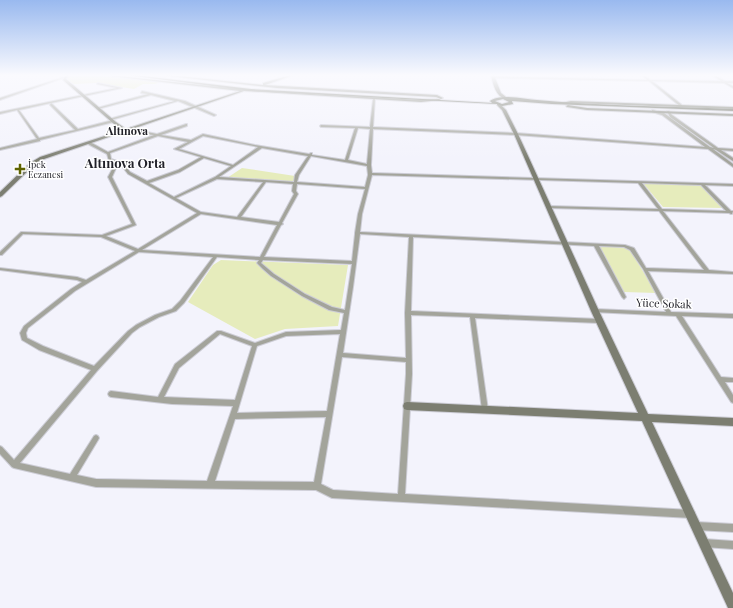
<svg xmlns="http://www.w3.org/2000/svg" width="733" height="608" font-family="'Playfair Display',serif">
	<rect width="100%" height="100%" fill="#f3f3fc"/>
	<path fill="#e6ecbc" d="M 70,75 L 93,75 L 160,82 L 155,84 L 143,84 L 134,89 L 96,83 L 74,84 L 65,79 Z
		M 242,168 L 295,176 L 295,182 L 227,178 Z
		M 643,183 L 700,185 L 724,208 L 663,207 Z
		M 601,246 L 629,248 L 656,293 L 624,292 L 600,247 Z
		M 221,260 L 348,265 L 338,326 L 285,329 L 255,339 L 188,302 L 213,265 Z"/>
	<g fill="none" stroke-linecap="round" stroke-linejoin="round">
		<g stroke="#cdcdd6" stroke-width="2">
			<path id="street" d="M 642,75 L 644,75 L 650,80 L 721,81 L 712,75 L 714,75 L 725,81 L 733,81 L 733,83 L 727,83 L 733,86 L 733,88 L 724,83 L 652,81 L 682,105 L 682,107 L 681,107 L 649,81 L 493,78 L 492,77 L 493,76 L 647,80 Z
				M 64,77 L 66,77 L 0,100 L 0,98 Z
				M 98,83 L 122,88 L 51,103 L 78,129 L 113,120 L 114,120 L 114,122 L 40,140 L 40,141 L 0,150 L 0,148 L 37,139 L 17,110 L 0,114 L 0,112 L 117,88 L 97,84 ZM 51,103 L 50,105 L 75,130 L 39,138 L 19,110 Z
				M 142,91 L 185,101 L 216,115 L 214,116 L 183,103 L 178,101 L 111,120 L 109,119 L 175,101 L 151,95 L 98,109 L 97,108 L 148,94 L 141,93 Z
				M 374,98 L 375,99 L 373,127 L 516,133 L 705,147 L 662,115 L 652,112 L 652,110 L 653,110 L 664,113 L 710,147 L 714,148 L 670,117 L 667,111 L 669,111 L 672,115 L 718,148 L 733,149 L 733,151 L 721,150 L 733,158 L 733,161 L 716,150 L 713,149 L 733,164 L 733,167 L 708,149 L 516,135 L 373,129 L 371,165 L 372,173 L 733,184 L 733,186 L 705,185 L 731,211 L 733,211 L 732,214 L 731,214 L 729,213 L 663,211 L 709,270 L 733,272 L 733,274 L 648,271 L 671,312 L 733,314 L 733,318 L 682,316 L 721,377 L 733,378 L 733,382 L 725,382 L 733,395 L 733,403 L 731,402 L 676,316 L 593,312 L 592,311 L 593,310 L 595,309 L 666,312 L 643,269 L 630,250 L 624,247 L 599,246 L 626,297 L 624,299 L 622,297 L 594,246 L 413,237 L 411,311 L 599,319 L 601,320 L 602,321 L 601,322 L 599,323 L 475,318 L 488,410 L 487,412 L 485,413 L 483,412 L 482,410 L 470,317 L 411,315 L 412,374 L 405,494 L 691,510 L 694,511 L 695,514 L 694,517 L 691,518 L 332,498 L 316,490 L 96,487 L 14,468 L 12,467 L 0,454 L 0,446 L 2,447 L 14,460 L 91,370 L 39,350 L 22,340 L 20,333 L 24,326 L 71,289 L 82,282 L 77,280 L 0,270 L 0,268 L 77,277 L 86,280 L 135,251 L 101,237 L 23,234 L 2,255 L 0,255 L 0,252 L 21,232 L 22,232 L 102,235 L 132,224 L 108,177 L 114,166 L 119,164 L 109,161 L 107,154 L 88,144 L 88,142 L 90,142 L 108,152 L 154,135 L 145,134 L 131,129 L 131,127 L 147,132 L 157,134 L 186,124 L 187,124 L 187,126 L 161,135 L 191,140 L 203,134 L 255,145 L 309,154 L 311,153 L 312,153 L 312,155 L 345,160 L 355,128 L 321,127 L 320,126 L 321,125 L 370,127 L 373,99 ZM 358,128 L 370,129 L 367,164 L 348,160 ZM 158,136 L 188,142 L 174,149 L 201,157 L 178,170 L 147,181 L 130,172 L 123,163 L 111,159 L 110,153 ZM 203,136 L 258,147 L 233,165 L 179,149 ZM 262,148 L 308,156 L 295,175 L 294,182 L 219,177 ZM 311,156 L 367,166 L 368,175 L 365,187 L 297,182 L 299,175 ZM 204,158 L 231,166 L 215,177 L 174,197 L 149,183 L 180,172 ZM 121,165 L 128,174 L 197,213 L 138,249 L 106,236 L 136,225 L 112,177 L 116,168 ZM 372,175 L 638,183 L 658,209 L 549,206 L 547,207 L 549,208 L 659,211 L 704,270 L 646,268 L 634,248 L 625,245 L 360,232 L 362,214 ZM 217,179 L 263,182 L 237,217 L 201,212 L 176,198 ZM 266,182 L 293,184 L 292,191 L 294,194 L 279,222 L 241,217 ZM 642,183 L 701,185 L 726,211 L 662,209 ZM 297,184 L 365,189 L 358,214 L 355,233 L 355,234 L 352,261 L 264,257 L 281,225 L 283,224 L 282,223 L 298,194 L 296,191 ZM 201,214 L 277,225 L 260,257 L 142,250 ZM 360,234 L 409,237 L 405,313 L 406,358 L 343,353 L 353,287 ZM 139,252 L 213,257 L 180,301 L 172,309 L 155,315 L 136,325 L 128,331 L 94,366 L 43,346 L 27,338 L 26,333 L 28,328 L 75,291 ZM 217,257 L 259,260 L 257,263 L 263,269 L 271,276 L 302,296 L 329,310 L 344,313 L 341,330 L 286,332 L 255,343 L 221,331 L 217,331 L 175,364 L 158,397 L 111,391 L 109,392 L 108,394 L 109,396 L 111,397 L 172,404 L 233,406 L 207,481 L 96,479 L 77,475 L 98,440 L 99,438 L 98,436 L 96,435 L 94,436 L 70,474 L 20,463 L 97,371 L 132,333 L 140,327 L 159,317 L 176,311 L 184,303 ZM 263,260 L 352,264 L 345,310 L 332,307 L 305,294 L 274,274 L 261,263 ZM 220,334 L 252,346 L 235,400 L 164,397 L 179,368 ZM 340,334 L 327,411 L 237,413 L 257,346 L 286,336 ZM 342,357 L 406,362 L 406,374 L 398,494 L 333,490 L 321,484 ZM 326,417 L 314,482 L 215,481 L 235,419 Z
				M 696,522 L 733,524 L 733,532 L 696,530 L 693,529 L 692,526 L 693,523 Z
				M 704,539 L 733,541 L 733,549 L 704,547 L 701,546 L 700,543 L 701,540 Z"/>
		</g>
		<g stroke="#cdcdd6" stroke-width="2">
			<path id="secondary" d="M 66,75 L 69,75 L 66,79 L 116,122 L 126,129 L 240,91 L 110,76 L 109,75 L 258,91 L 421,100 L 439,99 L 441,100 L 421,102 L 244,91 L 44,159 L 34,165 L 2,196 L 0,197 L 0,192 L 30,163 L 40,157 L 123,130 L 114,124 L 63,80 Z
				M 160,75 L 169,75 L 263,85 L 263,83 L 290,75 L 294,75 L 265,85 L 437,95 L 443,98 L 441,99 L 436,97 L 277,88 Z
				M 491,75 L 494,75 L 501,93 L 506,97 L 506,99 C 496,97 493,84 491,75 Z
				M 571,101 L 733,107 L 733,109 L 571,103 L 563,104 L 561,103 Z
				M 497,103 L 499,103 L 506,110 L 518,134 L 599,311 L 648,414 L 733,418 L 733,426 L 652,422 L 733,593 L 733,608 L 728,608 L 642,421 L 407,410 L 404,409 L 403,406 L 404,403 L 407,402 L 638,413 L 591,311 L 514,134 L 502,110 L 497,105 Z
				M 568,105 L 587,108 L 733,114 L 733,116 L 587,110 L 567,107 L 566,106 Z"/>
		</g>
		<g stroke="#cdcdd6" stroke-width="2">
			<path id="primary" d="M 126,75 L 135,75 L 251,89 L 492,103 L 490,101 C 499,93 526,99 537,100 C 602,106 668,106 733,109 L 733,111 L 552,104 L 512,101 L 513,104 L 502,106 L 497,104 L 251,91 ZM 503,99 L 509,102 L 502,104 L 495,101 Z"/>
		</g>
		<use href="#street" fill="#a3a49b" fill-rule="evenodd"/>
		<use href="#secondary" fill="#7c7e71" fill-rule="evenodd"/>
		<use href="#primary" fill="#606353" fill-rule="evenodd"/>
	</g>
	<linearGradient id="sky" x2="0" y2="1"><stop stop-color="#99b9ef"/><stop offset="0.47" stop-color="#fafafe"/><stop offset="1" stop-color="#fafafe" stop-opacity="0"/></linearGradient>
	<rect width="733" height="160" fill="url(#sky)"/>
	<path fill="#5e6300" stroke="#fff" stroke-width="1.5" d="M18 163h4v4h4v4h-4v4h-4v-4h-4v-4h4z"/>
	<g text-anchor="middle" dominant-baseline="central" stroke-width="3" stroke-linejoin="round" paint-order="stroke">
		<g font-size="9" fill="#212128" stroke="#fff" text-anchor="start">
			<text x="28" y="164">İpek<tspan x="28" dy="10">Eczanesi</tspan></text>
		</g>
		<g font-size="11" font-weight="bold" fill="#212128" stroke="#fff">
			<text x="127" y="130">Altınova</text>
		</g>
		<g font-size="11" fill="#212128" stroke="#fff">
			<text transform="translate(664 303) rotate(2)">Yüce Sokak</text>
		</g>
		<g font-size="13" font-weight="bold" fill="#212128" stroke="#fff">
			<text x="125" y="162">Altınova Orta</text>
		</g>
	</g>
</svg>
